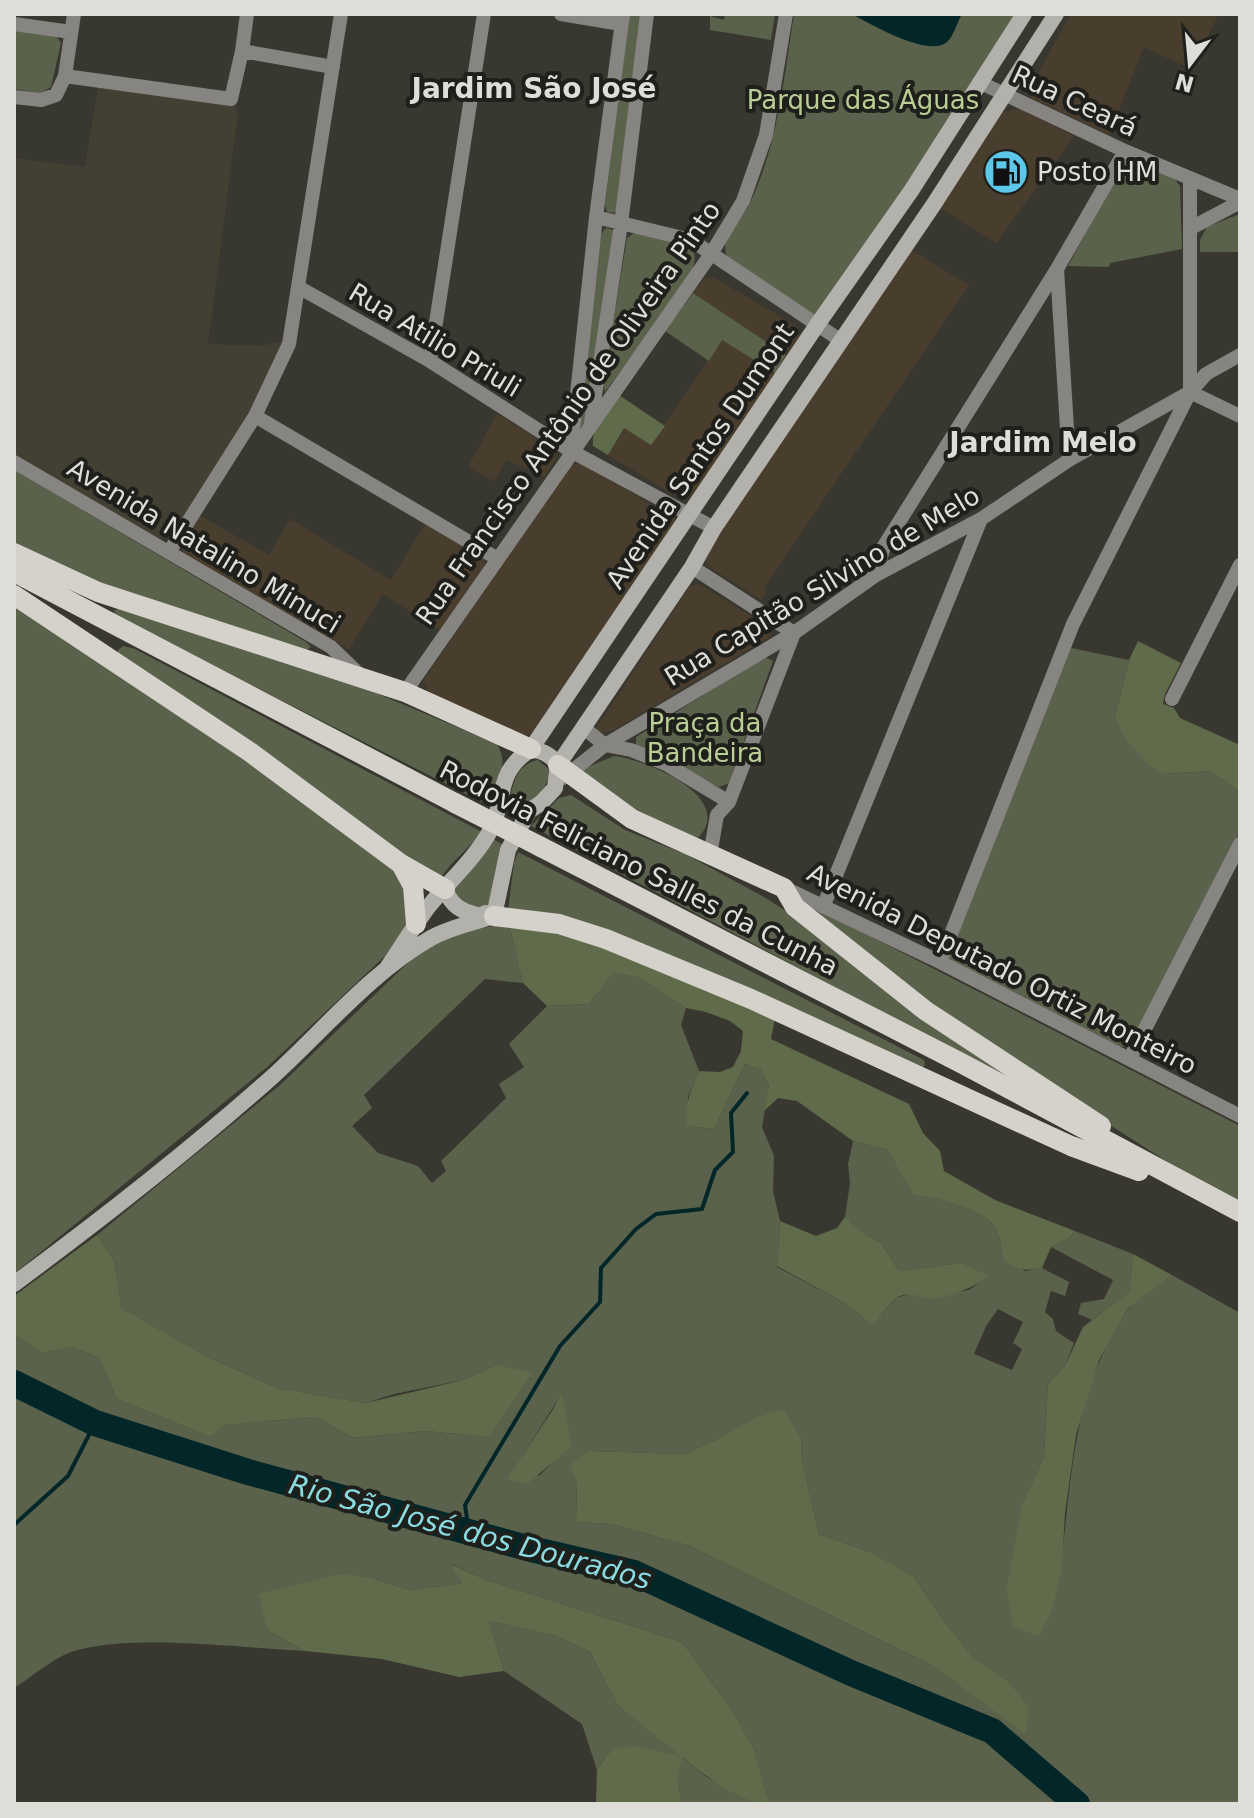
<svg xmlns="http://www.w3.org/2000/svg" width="1254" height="1818" font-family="'DejaVu Sans',sans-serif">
	<rect width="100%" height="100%" fill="#393830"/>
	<path fill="#493d2e" d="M 1071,14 L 1219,14 L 1191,69 L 1144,47 L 1109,135 L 1031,98 L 1031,86 Z
		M 1020,109 L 1074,136 L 996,243 L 940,208 L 1002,112 Z
		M 911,250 L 969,285 L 764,588 L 767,591 L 761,600 L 706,565 L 706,558 L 720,530 Z
		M 704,278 L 715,278 L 798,327 L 799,337 L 786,355 L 693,293 Z
		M 722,340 L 775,373 L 694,496 L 682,500 L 608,455 L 624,427 L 651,444 Z
		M 497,414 L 555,450 L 556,459 L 544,477 L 507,460 L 494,481 L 468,467 Z
		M 580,463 L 675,518 L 676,524 L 533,733 L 522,737 L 430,694 L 423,681 L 569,464 Z
		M 199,515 L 269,555 L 290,519 L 391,580 L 426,523 L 484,557 L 485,569 L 441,631 L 383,594 L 349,649 L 183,554 L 182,544 Z
		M 699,584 L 769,627 L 771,636 L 614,730 L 603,733 L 595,730 L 689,587 Z"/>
	<path fill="#424032" d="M 98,87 L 234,105 L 238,113 L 208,344 L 262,346 L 283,341 L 250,411 L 172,535 L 157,538 L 14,455 L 14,158 L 85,167 Z"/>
	<path fill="#5a624c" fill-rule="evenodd" d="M 629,14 L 641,14 L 618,208 L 614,213 L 607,212 L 605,205 Z
		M 725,14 L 775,14 L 771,40 L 710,30 L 710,16 L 724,20 Z
		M 794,14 L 1015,14 L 907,188 L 815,315 L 807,314 L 727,257 C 719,236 742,221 750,203 C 778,144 784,77 794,14 Z
		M 14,28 L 55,34 L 61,43 L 51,87 L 41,93 L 14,89 Z
		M 1132,162 L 1173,177 L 1180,186 L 1182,249 L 1110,263 L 1109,267 L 1068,266 L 1122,166 Z
		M 1237,215 L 1240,215 L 1239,252 L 1200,252 L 1200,240 L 1207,227 Z
		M 606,228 L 613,230 L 585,428 L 579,426 L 601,234 Z
		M 635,232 L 691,245 C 698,258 694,266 688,280 L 605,392 L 603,384 L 627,238 Z
		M 693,293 L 786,355 L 775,373 L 722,340 L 709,361 L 665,331 Z
		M 14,470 L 306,642 L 311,647 L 307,650 L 100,587 L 14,545 Z
		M 14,603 L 246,756 L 394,868 L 409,899 L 408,924 L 385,956 L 266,1068 L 14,1274 Z
		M 119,608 L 362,687 L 497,744 C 510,765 497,784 488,805 L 123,620 L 115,616 L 114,611 Z
		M 123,646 L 135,649 L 482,832 C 468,850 452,860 440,879 L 433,878 L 118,654 L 118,650 Z
		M 1071,648 L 1129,660 L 1115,717 L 1166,774 L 1210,771 L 1240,792 L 1240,831 L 1131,1046 L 1119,1047 L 952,964 L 948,955 Z
		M 765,657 L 773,661 L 729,783 L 719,787 L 636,745 L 636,737 Z
		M 614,756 C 645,759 737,797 698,838 C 656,831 617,801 581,778 L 583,769 Z
		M 538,760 L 551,771 C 546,791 532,803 517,818 L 505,811 C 514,792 511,766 538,760 Z
		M 571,795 L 625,830 L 685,854 L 764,897 L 820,933 L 1025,1088 L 531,826 L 559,798 Z
		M 491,838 L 504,845 L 492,898 L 486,910 L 478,911 L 455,900 L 453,884 Z
		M 518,852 L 924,1060 L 925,1065 L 923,1067 L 917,1067 L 508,911 L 514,863 Z
		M 822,914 L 829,915 L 1240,1126 L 1240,1204 L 1207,1187 L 972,1037 L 821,918 Z
		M 509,924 L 523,983 L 485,979 L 364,1095 L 372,1108 L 352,1126 L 378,1153 L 418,1166 L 432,1183 L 446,1171 L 441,1161 L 506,1098 L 499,1084 L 524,1067 L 509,1044 L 547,1006 L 589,1004 L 614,973 L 640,978 L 686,1008 L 681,1025 L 699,1071 L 688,1097 L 687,1126 L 714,1129 L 745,1064 L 761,1070 L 769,1085 L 762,1127 L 774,1156 L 773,1191 L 780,1221 L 777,1267 L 848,1305 L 872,1325 L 896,1298 L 913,1293 L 935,1298 L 948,1293 L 969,1290 L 988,1276 L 962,1263 L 899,1271 L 880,1242 L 867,1236 L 845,1217 L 850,1183 L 848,1164 L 853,1141 L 887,1150 L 914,1194 C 932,1195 970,1207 986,1218 C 998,1227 1002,1243 1002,1257 L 1025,1271 L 1042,1268 L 1069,1282 L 1065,1296 L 1051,1291 L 1045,1312 L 1053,1319 L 1056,1331 L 1074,1343 L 1065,1366 L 1048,1384 L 1044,1457 L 1021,1509 L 1054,1606 C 1072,1515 1065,1420 1112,1336 C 1117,1328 1122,1317 1128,1309 C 1139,1296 1158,1286 1172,1275 L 1240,1313 L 1240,1804 L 770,1804 L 754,1749 L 732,1710 L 682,1642 L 487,1580 L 451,1564 L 464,1583 L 411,1590 L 371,1578 L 267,1630 L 305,1651 C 242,1648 129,1633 71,1652 C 52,1659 32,1677 14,1688 L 14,1335 L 42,1353 L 73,1347 L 99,1358 L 117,1399 L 211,1437 L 222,1425 L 316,1417 L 353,1438 L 426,1431 L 489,1437 L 496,1365 L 463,1380 L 394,1394 L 366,1403 L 277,1388 L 208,1357 L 122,1308 L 114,1261 L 97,1235 L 280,1085 L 413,958 C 443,936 472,928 509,924 ZM 998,1309 L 1023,1322 L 1013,1343 L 1022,1349 L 1012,1370 L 974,1354 L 986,1326 ZM 562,1393 L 552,1463 L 540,1475 L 508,1479 ZM 801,1438 L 802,1461 L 819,1534 L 873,1553 L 913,1576 L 941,1617 L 973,1657 L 1008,1681 L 1026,1734 L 933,1666 L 690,1546 L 611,1524 L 576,1522 L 577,1483 L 590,1451 L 684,1454 L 716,1440 Z
		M 1075,1231 L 1133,1254 L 1129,1292 L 1092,1320 L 1078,1314 L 1081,1303 L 1104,1299 L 1113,1280 L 1051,1247 L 1069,1238 Z
		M 489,1621 L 556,1636 L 590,1652 L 618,1706 L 708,1778 L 759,1804 L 683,1804 L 677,1781 L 611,1750 L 597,1770 L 582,1724 L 504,1671 Z"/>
	<path fill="#606b4b" d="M 619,395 L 665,426 L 651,445 L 624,428 L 608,455 L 593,446 C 591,427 608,410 619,395 Z
		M 1138,641 L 1181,663 L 1165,694 L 1163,704 L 1174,708 L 1180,718 L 1240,745 L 1240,792 L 1210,771 L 1166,774 L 1150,766 L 1125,739 L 1115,717 L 1129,660 Z
		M 509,924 L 560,929 L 775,1018 L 771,1039 L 909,1104 L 923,1133 L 940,1151 L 944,1171 L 995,1200 L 1075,1231 L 1069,1238 L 1051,1247 L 1042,1268 C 1024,1271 1014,1271 1002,1257 C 1002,1243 998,1227 986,1218 C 970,1207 932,1195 914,1195 L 887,1150 L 853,1141 L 797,1101 L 778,1098 L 764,1111 L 769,1085 L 761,1070 L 745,1064 L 714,1129 L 687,1126 C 684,1105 691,1090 699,1071 L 720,1072 L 733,1067 L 741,1051 L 743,1031 L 730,1021 L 706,1012 L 686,1008 L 640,978 L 614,973 L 589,1004 L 547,1006 L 523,983 Z
		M 845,1217 L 867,1236 L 880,1242 L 899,1271 L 962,1263 L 989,1276 C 972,1288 957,1294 936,1298 C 923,1300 912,1290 898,1297 C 892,1300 878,1319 873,1326 L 848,1305 L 777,1266 L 780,1221 L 816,1236 L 837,1228 Z
		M 97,1235 L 114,1261 L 122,1308 L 208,1357 L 277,1388 L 366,1403 L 463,1380 L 496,1365 L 533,1372 L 489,1437 L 426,1431 L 353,1438 L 316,1417 L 223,1425 L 211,1437 L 117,1399 L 99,1358 L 73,1347 L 42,1353 L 14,1335 L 14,1296 Z
		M 1133,1254 L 1172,1275 L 1128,1308 L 1099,1360 L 1076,1435 L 1065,1513 L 1062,1566 L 1054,1606 L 1039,1636 L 1013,1626 L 1007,1588 L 1021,1508 L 1044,1457 L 1048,1384 L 1065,1366 L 1083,1327 L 1129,1292 Z
		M 562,1392 L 571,1447 L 527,1484 L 507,1479 L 552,1411 Z
		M 783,1409 L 801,1438 L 802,1461 L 819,1534 L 873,1553 L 913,1576 L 941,1617 L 973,1657 L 1008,1681 L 1029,1708 L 1026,1735 L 933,1666 L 690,1546 L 611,1524 L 576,1522 L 577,1483 L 570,1465 L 590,1451 L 684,1454 L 716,1440 L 755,1418 Z
		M 450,1564 L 487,1580 L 682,1642 L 732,1710 L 754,1749 L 770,1804 C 741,1804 704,1775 682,1757 L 677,1781 L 683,1804 L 596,1804 L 597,1770 L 611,1750 L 635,1746 L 680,1756 L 618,1706 L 590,1652 L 556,1636 L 489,1621 L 504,1671 L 459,1677 L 382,1659 L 305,1651 L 267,1630 L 259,1594 L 340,1574 L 371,1578 L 411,1590 L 463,1583 Z"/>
	<path fill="#032729" d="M 852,14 L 962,14 C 957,22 954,36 947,42 C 929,58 870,24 852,14 Z"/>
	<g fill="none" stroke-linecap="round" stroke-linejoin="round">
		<path stroke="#032729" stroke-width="4" d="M 14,1525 L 68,1476 L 95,1423
			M 469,1532 L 465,1505 L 560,1346 L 600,1302 L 601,1268 L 636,1229 L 656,1214 L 702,1209 L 715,1170 L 733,1152 L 731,1113 L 747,1093"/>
		<path stroke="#032729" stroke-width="26" d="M 14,1383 L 95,1423 L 248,1472 L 531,1549 L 634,1573 L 851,1673 L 992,1731 L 1077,1804"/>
		<path stroke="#868581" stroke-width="14" d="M 561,14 L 621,24
			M 14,24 L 71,32
			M 242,51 L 333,67
			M 65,76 L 231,99 L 242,51 L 247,14
			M 979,82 L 1125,151 L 1240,199
			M 14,97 L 41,100 L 56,95 L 65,76 L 74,14
			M 596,217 L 691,240 L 840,340
			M 1191,228 L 1240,202
			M 1057,269 L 1069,460
			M 300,288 L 430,361 L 571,451 L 714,528
			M 430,361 L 484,14
			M 1190,392 L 1240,416
			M 255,416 L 498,559
			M 591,422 L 621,224 L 647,14
			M 571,450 L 596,217 L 623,14
			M 14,462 L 331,647 L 361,676
			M 169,552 L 255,416 L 289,344 L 341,14
			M 692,567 L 794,633 L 729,802 L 717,815 L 710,855
			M 876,575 L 884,546 L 1057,269 L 1125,151
			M 405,692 L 711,254 L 743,201 L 766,135 L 786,14
			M 1172,699 L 1240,565
			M 585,729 L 605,745 L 631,750 L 666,764 L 729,802
			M 563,778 L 605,745 L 794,633 L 876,575 L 981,519 L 1069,460 L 1190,392 L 1206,374 L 1240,355
			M 785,888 L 940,962 L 1240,1116
			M 823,907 L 981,519
			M 940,962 L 1073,624 L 1190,392 L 1190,178
			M 1130,1058 L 1240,844"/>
		<path stroke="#b2b1ab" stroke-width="16" d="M 531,749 C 543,751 551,755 558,765
			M 445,889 C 452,907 461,911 480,916 L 486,913
			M 494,916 L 508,850 L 529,811 L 541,803 L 555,788 L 558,765 L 692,567 L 714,528 L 934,204 L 1056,14
			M 387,968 C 401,947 414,926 429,906 C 449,881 476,858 491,829 C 507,797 494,774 531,749 L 817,325 L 911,191 L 1024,14
			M 14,1284 C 102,1219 189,1151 271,1078 C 323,1031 370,973 431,938 C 451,927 473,923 494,916"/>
		<path stroke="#d4d2ca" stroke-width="20" d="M 14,553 L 98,592 L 405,692 L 531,749
			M 14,572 L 455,803
			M 14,595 L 250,752 L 401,864 L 445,889
			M 558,765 L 632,819 L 784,888 L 795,907 L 926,1011 L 1101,1126
			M 541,847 L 963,1064 L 1240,1212
			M 401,864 L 413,886 L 416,924
			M 494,916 L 559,924 L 606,939 L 751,999 L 1071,1146 L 1139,1171"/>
		<path stroke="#d4d2ca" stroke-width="20" d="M 455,803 L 541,847"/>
	</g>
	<defs>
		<g id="fuel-disc" transform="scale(2.3)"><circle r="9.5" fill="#5cc7e8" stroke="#1f1f1b"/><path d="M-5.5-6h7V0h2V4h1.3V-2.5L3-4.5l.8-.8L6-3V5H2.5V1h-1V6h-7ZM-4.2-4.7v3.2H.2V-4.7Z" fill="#111"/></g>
	</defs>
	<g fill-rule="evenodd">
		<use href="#fuel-disc" x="1006" y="172"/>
	</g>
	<g text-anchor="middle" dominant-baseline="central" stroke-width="8" stroke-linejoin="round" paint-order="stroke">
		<g font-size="26" fill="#bace95" stroke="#1f1f1b">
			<text x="863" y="100">Parque das Águas</text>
			<text x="705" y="723">Praça da<tspan x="705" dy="30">Bandeira</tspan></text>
		</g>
		<g font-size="26" fill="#deddd8" stroke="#1f1f1b">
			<text transform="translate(1075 101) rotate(25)">Rua Ceará</text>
			<text transform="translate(435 340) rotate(31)">Rua Atilio Priuli</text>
			<text transform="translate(568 413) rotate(-55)">Rua Francisco Antônio de Oliveira Pinto</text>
			<text transform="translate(700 456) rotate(-56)">Avenida Santos Dumont</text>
			<text transform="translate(204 546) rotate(31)">Avenida Natalino Minuci</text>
			<text transform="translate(822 586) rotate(-31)">Rua Capitão Silvino de Melo</text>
			<text transform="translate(639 868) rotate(27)">Rodovia Feliciano Salles da Cunha</text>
			<text transform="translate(1002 969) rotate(27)">Avenida Deputado Ortiz Monteiro</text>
		</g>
		<g font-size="26" fill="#deddd8" stroke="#1f1f1b" text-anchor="start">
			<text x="1037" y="172">Posto HM</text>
		</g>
		<g font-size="28" font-weight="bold" fill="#deddd8" stroke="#1f1f1b">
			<text x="534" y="88">Jardim São José</text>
			<text x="1043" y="442">Jardim Melo</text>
		</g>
		<g font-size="28" font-style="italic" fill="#8adbe1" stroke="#1f1f1b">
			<text transform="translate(470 1532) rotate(15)">Rio São José dos Dourados</text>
		</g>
	</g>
	<rect width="1254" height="1818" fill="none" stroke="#deddd8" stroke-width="32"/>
	<g transform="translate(1190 64) rotate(196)" stroke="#1f1f1b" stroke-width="6" paint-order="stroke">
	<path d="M0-6L14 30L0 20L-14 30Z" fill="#deddd8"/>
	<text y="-12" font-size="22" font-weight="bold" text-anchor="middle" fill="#deddd8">N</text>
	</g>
</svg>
